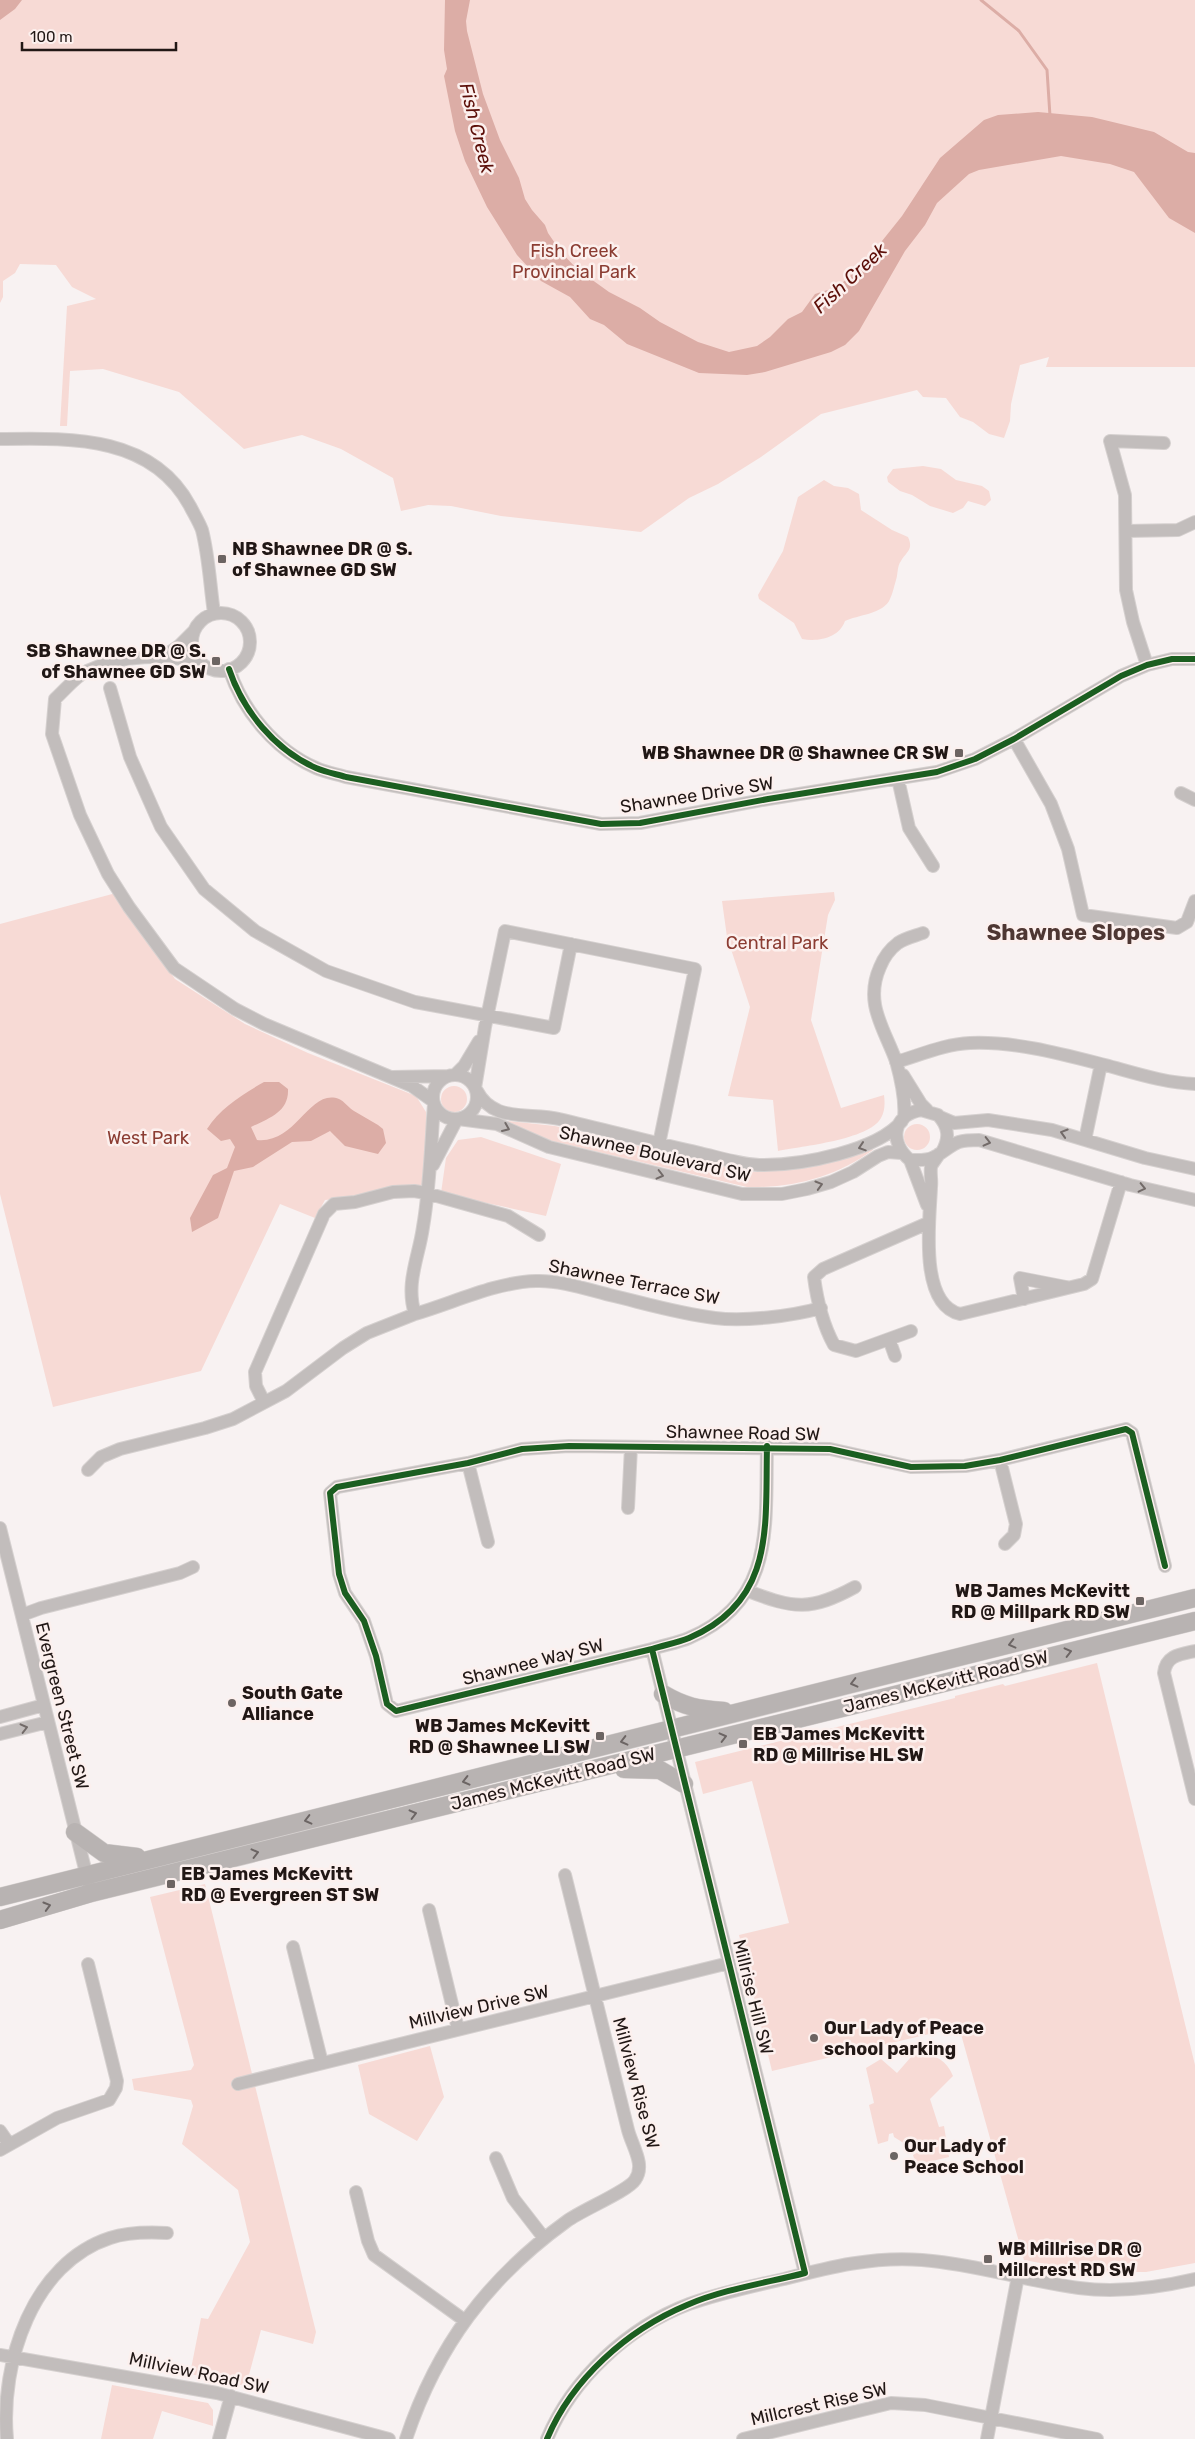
<svg xmlns="http://www.w3.org/2000/svg" width="1195" height="2439" font-family="Rubik,sans-serif">
	<rect width="100%" height="100%" fill="#f8f2f2"/>
	<path fill="#f7dad5" d="M 0,0 L 1195,0 L 1195,367 L 1046,367 L 1049,357 L 1020,365 L 1011,404 L 1010,421 L 1004,438 L 989,434 L 973,422 L 960,417 L 946,398 L 923,397 L 917,390 L 821,414 L 761,457 L 718,484 L 689,498 L 641,532 L 501,516 L 451,506 L 428,505 L 401,511 L 393,478 L 341,449 L 302,435 L 244,449 L 179,392 L 103,369 L 70,371 L 67,426 L 60,426 L 67,306 L 96,299 L 72,287 L 56,265 L 20,264 L 15,273 L 3,281 L 3,297 L 0,303 Z
		M 923,466 L 941,469 L 956,480 L 982,486 L 989,491 L 991,500 L 985,506 L 968,501 L 963,508 L 953,513 L 930,506 L 912,495 L 900,491 L 888,482 L 887,477 L 893,469 Z
		M 824,480 L 834,486 L 848,488 L 859,494 L 861,510 L 892,530 L 908,537 C 914,550 906,552 901,561 C 897,566 898,574 896,580 C 894,586 893,593 890,599 C 884,614 857,615 845,621 C 839,638 819,642 802,639 L 794,623 L 759,599 L 758,595 L 783,551 L 798,497 Z
		M 834,892 L 835,900 L 828,915 L 811,1020 L 841,1108 L 884,1095 C 885,1103 885,1111 881,1118 C 869,1140 802,1146 778,1151 L 773,1100 L 728,1096 L 750,1007 L 727,937 L 722,901 Z
		M 116,893 L 175,979 L 245,1024 L 308,1053 L 416,1096 L 426,1112 L 427,1190 L 325,1200 L 315,1218 L 280,1204 L 201,1371 L 53,1407 L 0,1194 L 0,924 Z
		M441 1099a13 13 0 1 1 26 0a13 13 0 1 1-26 0Z
		M 508,1121 L 555,1126 L 748,1172 L 792,1169 L 847,1158 L 873,1148 L 873,1150 C 835,1177 794,1188 747,1187 L 552,1141 L 508,1123 Z
		M904 1137a13 13 0 1 1 26 0a13 13 0 1 1-26 0Z
		M 481,1137 L 561,1164 L 546,1216 L 441,1193 L 446,1158 L 458,1140 Z
		M 1097,1663 L 1195,2065 L 1195,2263 L 1146,2272 L 1089,2272 L 1024,2260 L 959,2027 L 772,2071 L 739,1935 L 789,1923 L 752,1781 L 703,1794 L 695,1762 L 955,1698 L 955,1696 L 1003,1684 L 1005,1686 Z
		M 205,1884 L 316,2332 L 313,2344 L 261,2330 L 246,2386 L 190,2374 L 201,2318 L 208,2319 L 250,2242 L 238,2190 L 182,2144 L 193,2106 L 191,2100 L 134,2090 L 132,2079 L 191,2070 L 194,2065 L 150,1897 Z
		M 430,2046 L 444,2097 L 417,2141 L 369,2114 L 358,2065 Z
		M 916,2054 C 934,2053 946,2059 953,2076 L 930,2099 L 939,2127 L 944,2126 L 949,2157 L 916,2165 L 913,2155 L 918,2152 L 894,2137 L 893,2133 L 889,2134 L 888,2141 L 878,2144 L 869,2105 L 874,2103 L 866,2068 L 881,2059 L 897,2073 L 911,2057 Z
		M 112,2385 L 208,2403 L 213,2410 L 213,2426 L 162,2411 L 153,2439 L 101,2439 Z"/>
	<path fill="#dcada6" d="M 0,0 L 22,0 L 15,9 L 0,20 Z
		M 445,0 L 470,0 L 466,21 L 467,31 L 483,94 L 500,140 L 519,178 L 525,199 L 532,210 L 545,225 L 548,233 L 561,252 L 577,269 L 609,292 L 640,308 L 660,322 L 698,342 L 729,352 L 757,346 L 770,337 L 788,319 L 802,312 L 815,294 L 837,287 L 848,278 L 866,261 L 902,216 L 940,158 L 984,120 L 998,115 L 1038,112 L 1092,117 L 1154,132 L 1188,152 L 1195,153 L 1195,233 L 1169,218 L 1134,172 L 1110,164 L 1061,156 L 979,170 L 969,174 L 937,203 L 925,225 L 905,251 L 859,331 L 845,345 L 831,352 L 765,372 L 747,375 L 699,373 L 627,344 L 604,325 L 590,319 L 570,297 L 541,281 L 517,255 L 487,207 L 465,161 L 455,131 L 444,76 L 447,69 L 444,50 Z
		M 264,1082 L 279,1082 L 288,1089 C 289,1112 269,1118 251,1127 L 257,1140 C 297,1144 309,1088 339,1099 C 344,1101 349,1108 354,1111 C 362,1116 370,1120 378,1125 L 383,1129 L 386,1143 L 378,1154 L 345,1146 L 330,1131 L 311,1141 L 292,1142 L 253,1167 L 234,1171 L 218,1218 L 192,1232 L 190,1218 L 199,1201 L 213,1175 L 227,1168 L 235,1147 L 230,1139 L 221,1141 L 207,1129 C 220,1108 243,1094 264,1082 Z"/>
	<g fill="none" stroke-linecap="round" stroke-linejoin="round">
		<path stroke="#dcada6" stroke-width="3" d="M 981,0 L 1019,31 L 1047,70 L 1050,116"/>
		<g stroke="#d5d0cf" stroke-width="14">
			<path id="minor" d="M 0,439 C 70,438 152,435 190,506 C 194,514 199,522 202,530 C 209,557 210,586 214,613
				M 1127,531 L 1178,530 L 1195,522
				M192 642a29 29 0 1 1 58 0a29 29 0 1 1-58 0Z
				M 164,656 L 179,646 L 193,632
				M 202,664 C 169,653 119,655 87,671 C 76,676 65,690 55,699 L 52,734 L 80,815 L 108,874 L 129,907 L 174,968 L 235,1009 L 264,1024 L 412,1086 L 433,1101
				M 1147,665 L 1133,622 L 1126,590 L 1125,495 L 1110,441 L 1164,443
				M 229,669 C 243,711 275,750 316,768 C 325,772 336,774 346,777 L 601,824 L 640,823 L 768,799 L 937,772 L 975,759 L 1014,739 L 1121,676 L 1147,665 L 1172,659 L 1195,659
				M 110,688 L 130,757 L 161,827 L 204,889 L 255,931 L 326,971 L 415,1002 L 554,1028 L 571,944
				M 1014,739 L 1051,804 L 1068,849 L 1083,915 L 1177,928 L 1187,922 L 1195,901
				M 898,779 L 909,828 L 933,866
				M 1181,793 L 1195,800
				M 896,1062 C 920,1055 945,1044 970,1043 C 1015,1041 1062,1054 1105,1065 C 1135,1073 1165,1083 1195,1084
				M433 1097a22 22 0 1 1 44 0a22 22 0 1 1-44 0Z
				M 455,1075 L 464,1066 L 479,1041
				M 903,1075 L 921,1104 L 927,1110
				M 393,1077 L 448,1076
				M 475,1088 L 485,1027 L 505,931 L 695,969 L 659,1144
				M 477,1091 C 482,1101 489,1107 499,1111 C 518,1118 540,1114 559,1119 C 607,1130 653,1143 700,1153 C 721,1158 742,1165 764,1165 C 802,1165 877,1151 902,1121
				M 434,1104 C 431,1145 430,1187 423,1227 C 419,1257 405,1283 415,1314 C 453,1303 496,1282 536,1281 C 561,1280 589,1290 614,1296 C 647,1304 681,1314 715,1318 C 744,1322 792,1316 821,1308
				M 940,1117 L 954,1123 L 988,1120 L 1052,1130 L 1145,1158 L 1195,1169
				M 904,1118 C 906,1099 901,1079 896,1061 C 884,1028 864,1003 880,967 C 884,957 890,949 898,943 C 905,938 915,936 923,933
				M 458,1119 L 497,1124 L 549,1147 L 742,1194 L 782,1194 L 807,1189 L 831,1182 L 853,1172 L 878,1156 L 888,1152 L 901,1153
				M 1085,1140 L 1101,1064
				M 942,1152 C 950,1138 949,1127 938,1115 L 921,1110 C 892,1115 889,1143 910,1160 C 918,1160 927,1161 934,1157 C 956,1146 949,1140 979,1140 L 1130,1185 L 1195,1200
				M 939,1154 C 937,1158 932,1163 931,1167 C 930,1174 932,1181 931,1187 C 930,1218 918,1304 960,1314 L 1084,1284 L 1092,1279 L 1121,1182
				M 910,1160 L 927,1205
				M 433,1165 L 457,1119
				M 1024,1299 L 1020,1278 L 1066,1287
				M 911,1331 L 856,1351 L 834,1345 C 823,1325 817,1300 814,1277 L 823,1269 L 928,1223
				M 889,1339 L 895,1356
				M 264,1402 L 256,1386 L 255,1372 L 324,1214 L 334,1204 L 355,1202 L 393,1192 L 414,1191 L 426,1193 L 508,1216 L 539,1235
				M 767,1446 C 765,1525 776,1601 689,1638 C 677,1643 664,1645 652,1649 L 396,1711 L 387,1704 L 376,1656 L 364,1621 L 345,1593 L 339,1574 L 330,1493 L 337,1487 L 468,1463 L 522,1449 L 569,1446 L 830,1449 L 911,1467 L 965,1466 L 1000,1460 L 1126,1429 L 1132,1433 L 1165,1566
				M 1000,1460 L 1016,1524 L 1014,1535 L 1005,1544
				M 468,1463 L 488,1542
				M 88,1470 L 101,1457 L 120,1449 L 205,1428 L 233,1419 L 286,1391 L 343,1348 L 367,1333 L 415,1314
				M 628,1508 L 631,1447
				M 0,1528 L 91,1893
				M 748,1591 C 794,1609 811,1611 855,1587
				M 22,1615 L 41,1608 L 180,1573 L 193,1567
				M 652,1649 L 805,2273
				M 1195,1651 C 1181,1654 1166,1655 1164,1673 L 1195,1799
				M 0,1717 L 44,1705
				M 0,1734 L 48,1722
				M 429,1910 L 458,2029
				M 293,1947 L 322,2063
				M 238,2084 L 729,1963
				M 0,2131 L 9,2144
				M 0,2150 L 57,2118 L 109,2100 L 116,2088 L 117,2081 L 88,1964
				M 496,2158 L 513,2198 L 544,2238
				M 356,2192 L 368,2241 L 374,2255 L 464,2320
				M 0,2355 L 217,2393 L 389,2439
				M 7,2439 C 0,2362 33,2263 110,2238 C 128,2232 148,2232 167,2233
				M 219,2439 L 231,2396
				M 406,2439 C 437,2346 488,2278 567,2221 C 582,2210 628,2191 635,2180 C 646,2165 632,2146 628,2130 L 565,1875
				M 547,2439 C 572,2379 628,2327 689,2304 C 720,2293 752,2286 784,2279 C 830,2267 874,2256 922,2260 C 975,2264 1026,2281 1079,2288 C 1118,2293 1157,2288 1195,2279
				M 743,2439 L 891,2403 L 925,2405 L 1097,2439
				M 987,2439 L 1018,2276"/>
		</g>
		<g stroke="#d5d0cf" stroke-width="19">
			<path id="secondary" d="M 663,1694 C 685,1707 698,1709 724,1711
				M 624,1769 L 660,1770 L 684,1784
				M 75,1832 L 104,1853 L 137,1857
				M 0,1897 L 1195,1598
				M 0,1920 L 91,1893 L 1195,1621"/>
		</g>
		<use href="#minor" stroke="#c2bdbc" stroke-width="12"/>
		<use href="#secondary" stroke="#b8b3b2" stroke-width="18"/>
		<g stroke="#fcf0ee" stroke-width="9">
			<path id="cycleway" d="M 229,669 C 243,711 275,750 316,768 C 325,772 336,774 346,777 L 601,824 L 640,823 L 768,799 L 937,772 L 975,759 L 1014,739 L 1121,676 L 1147,665 L 1172,659 L 1195,659
				M 767,1446 C 765,1525 776,1601 689,1638 C 677,1643 664,1645 652,1649 L 396,1711 L 387,1704 L 376,1656 L 364,1621 L 345,1593 L 339,1574 L 330,1493 L 337,1487 L 468,1463 L 522,1449 L 569,1446 L 830,1449 L 911,1467 L 965,1466 L 1000,1460 L 1126,1429 L 1132,1433 L 1165,1566
				M 547,2439 C 572,2379 627,2330 687,2305 C 724,2289 766,2283 805,2273 L 652,1649"/>
		</g>
		<use href="#cycleway" stroke="#1b5e20" stroke-width="6"/>
	</g>
	<defs><path id="oneway-chevron" d="M-2-3.5L2.5 0L-2 3.5" fill="none" stroke-width="1.6" stroke-linecap="round" stroke-linejoin="round" transform="scale(1.25)"/></defs>
	<g stroke="#726a68">
		<use href="#oneway-chevron" transform="translate(506 1128) rotate(23)"/>
		<use href="#oneway-chevron" transform="translate(1064 1133) rotate(-163)"/>
		<use href="#oneway-chevron" transform="translate(987 1142) rotate(14)"/>
		<use href="#oneway-chevron" transform="translate(862 1147) rotate(162)"/>
		<use href="#oneway-chevron" transform="translate(660 1175) rotate(14)"/>
		<use href="#oneway-chevron" transform="translate(819 1185) rotate(-16)"/>
		<use href="#oneway-chevron" transform="translate(1142 1188) rotate(13)"/>
		<use href="#oneway-chevron" transform="translate(24 1728) rotate(-14)"/>
	</g>
	<g stroke="#6c6564">
		<use href="#oneway-chevron" transform="translate(1012 1644) rotate(166)"/>
		<use href="#oneway-chevron" transform="translate(1068 1652) rotate(-14)"/>
		<use href="#oneway-chevron" transform="translate(854 1683) rotate(166)"/>
		<use href="#oneway-chevron" transform="translate(723 1737) rotate(-14)"/>
		<use href="#oneway-chevron" transform="translate(624 1741) rotate(166)"/>
		<use href="#oneway-chevron" transform="translate(466 1781) rotate(166)"/>
		<use href="#oneway-chevron" transform="translate(413 1814) rotate(-14)"/>
		<use href="#oneway-chevron" transform="translate(308 1820) rotate(166)"/>
		<use href="#oneway-chevron" transform="translate(255 1853) rotate(-14)"/>
		<use href="#oneway-chevron" transform="translate(47 1906) rotate(-16)"/>
	</g>
	<g fill="#6c6462" stroke="#fcf0ee" stroke-width="2">
		<rect x="217" y="554" width="10" height="10" rx="2.5"/>
		<rect x="211" y="656" width="10" height="10" rx="2.5"/>
		<rect x="954" y="748" width="10" height="10" rx="2.5"/>
		<rect x="1135" y="1596" width="10" height="10" rx="2.5"/>
		<circle cx="232" cy="1703" r="5"/>
		<rect x="595" y="1731" width="10" height="10" rx="2.5"/>
		<rect x="738" y="1739" width="10" height="10" rx="2.5"/>
		<rect x="166" y="1879" width="10" height="10" rx="2.5"/>
		<circle cx="814" cy="2038" r="5"/>
		<circle cx="894" cy="2156" r="5"/>
		<rect x="983" y="2254" width="10" height="10" rx="2.5"/>
	</g>
	<g text-anchor="middle" dominant-baseline="central" stroke-width="5" stroke-linejoin="round" paint-order="stroke">
		<g font-size="18" fill="#8b3c32" stroke="#fcf0ee">
			<text x="574" y="251">Fish Creek<tspan x="574" dy="21">Provincial Park</tspan></text>
			<text x="777" y="943">Central Park</text>
			<text x="148" y="1138">West Park</text>
		</g>
		<g font-size="18" font-weight="bold" fill="#211715" stroke="#fcf0ee" text-anchor="start">
			<text x="232" y="549">NB Shawnee DR @ S.<tspan x="232" dy="21">of Shawnee GD SW</tspan></text>
			<text x="206" y="651" text-anchor="end">SB Shawnee DR @ S.<tspan x="206" dy="21">of Shawnee GD SW</tspan></text>
			<text x="949" y="753" text-anchor="end">WB Shawnee DR @ Shawnee CR SW</text>
			<text x="1130" y="1591" text-anchor="end">WB James McKevitt<tspan x="1130" dy="21">RD @ Millpark RD SW</tspan></text>
			<text x="242" y="1693">South Gate<tspan x="242" dy="21">Alliance</tspan></text>
			<text x="590" y="1726" text-anchor="end">WB James McKevitt<tspan x="590" dy="21">RD @ Shawnee LI SW</tspan></text>
			<text x="753" y="1734">EB James McKevitt<tspan x="753" dy="21">RD @ Millrise HL SW</tspan></text>
			<text x="181" y="1874">EB James McKevitt<tspan x="181" dy="21">RD @ Evergreen ST SW</tspan></text>
			<text x="824" y="2028">Our Lady of Peace<tspan x="824" dy="21">school parking</tspan></text>
			<text x="904" y="2146">Our Lady of<tspan x="904" dy="21">Peace School</tspan></text>
			<text x="998" y="2249">WB Millrise DR @<tspan x="998" dy="21">Millcrest RD SW</tspan></text>
		</g>
		<g font-size="18" fill="#211715" stroke="#fcf0ee">
			<text transform="translate(697 795) rotate(-9)">Shawnee Drive SW</text>
			<text transform="translate(655 1154) rotate(13)">Shawnee Boulevard SW</text>
			<text transform="translate(634 1282) rotate(11)">Shawnee Terrace SW</text>
			<text transform="translate(743 1433) rotate(1)">Shawnee Road SW</text>
			<text transform="translate(533 1662) rotate(-14)">Shawnee Way SW</text>
			<text transform="translate(946 1682) rotate(-14)">James McKevitt Road SW</text>
			<text transform="translate(62 1706) rotate(76)">Evergreen Street SW</text>
			<text transform="translate(553 1779) rotate(-14)">James McKevitt Road SW</text>
			<text transform="translate(753 1997) rotate(76)">Millrise Hill SW</text>
			<text transform="translate(479 2007) rotate(-13)">Millview Drive SW</text>
			<text transform="translate(636 2083) rotate(75)">Millview Rise SW</text>
			<text transform="translate(199 2373) rotate(12)">Millview Road SW</text>
			<text transform="translate(819 2404) rotate(-13)">Millcrest Rise SW</text>
		</g>
		<g font-size="19" font-style="italic" fill="#5c0e08" stroke="#fcf0ee">
			<text transform="translate(477 128) rotate(76)">Fish Creek</text>
			<text transform="translate(850 278) rotate(-43)">Fish Creek</text>
		</g>
		<g font-size="22" font-weight="bold" fill="#4e3733" stroke="#fcf0ee">
			<text x="1076" y="932">Shawnee Slopes</text>
		</g>
	</g>
	<path d="M22 42v8h154v-8" fill="none" stroke="#211715" stroke-width="2.5"/>
	<text x="30" y="42" font-size="15" fill="#211715" stroke="#fcf0ee" stroke-width="4" paint-order="stroke">100 m</text>
</svg>
